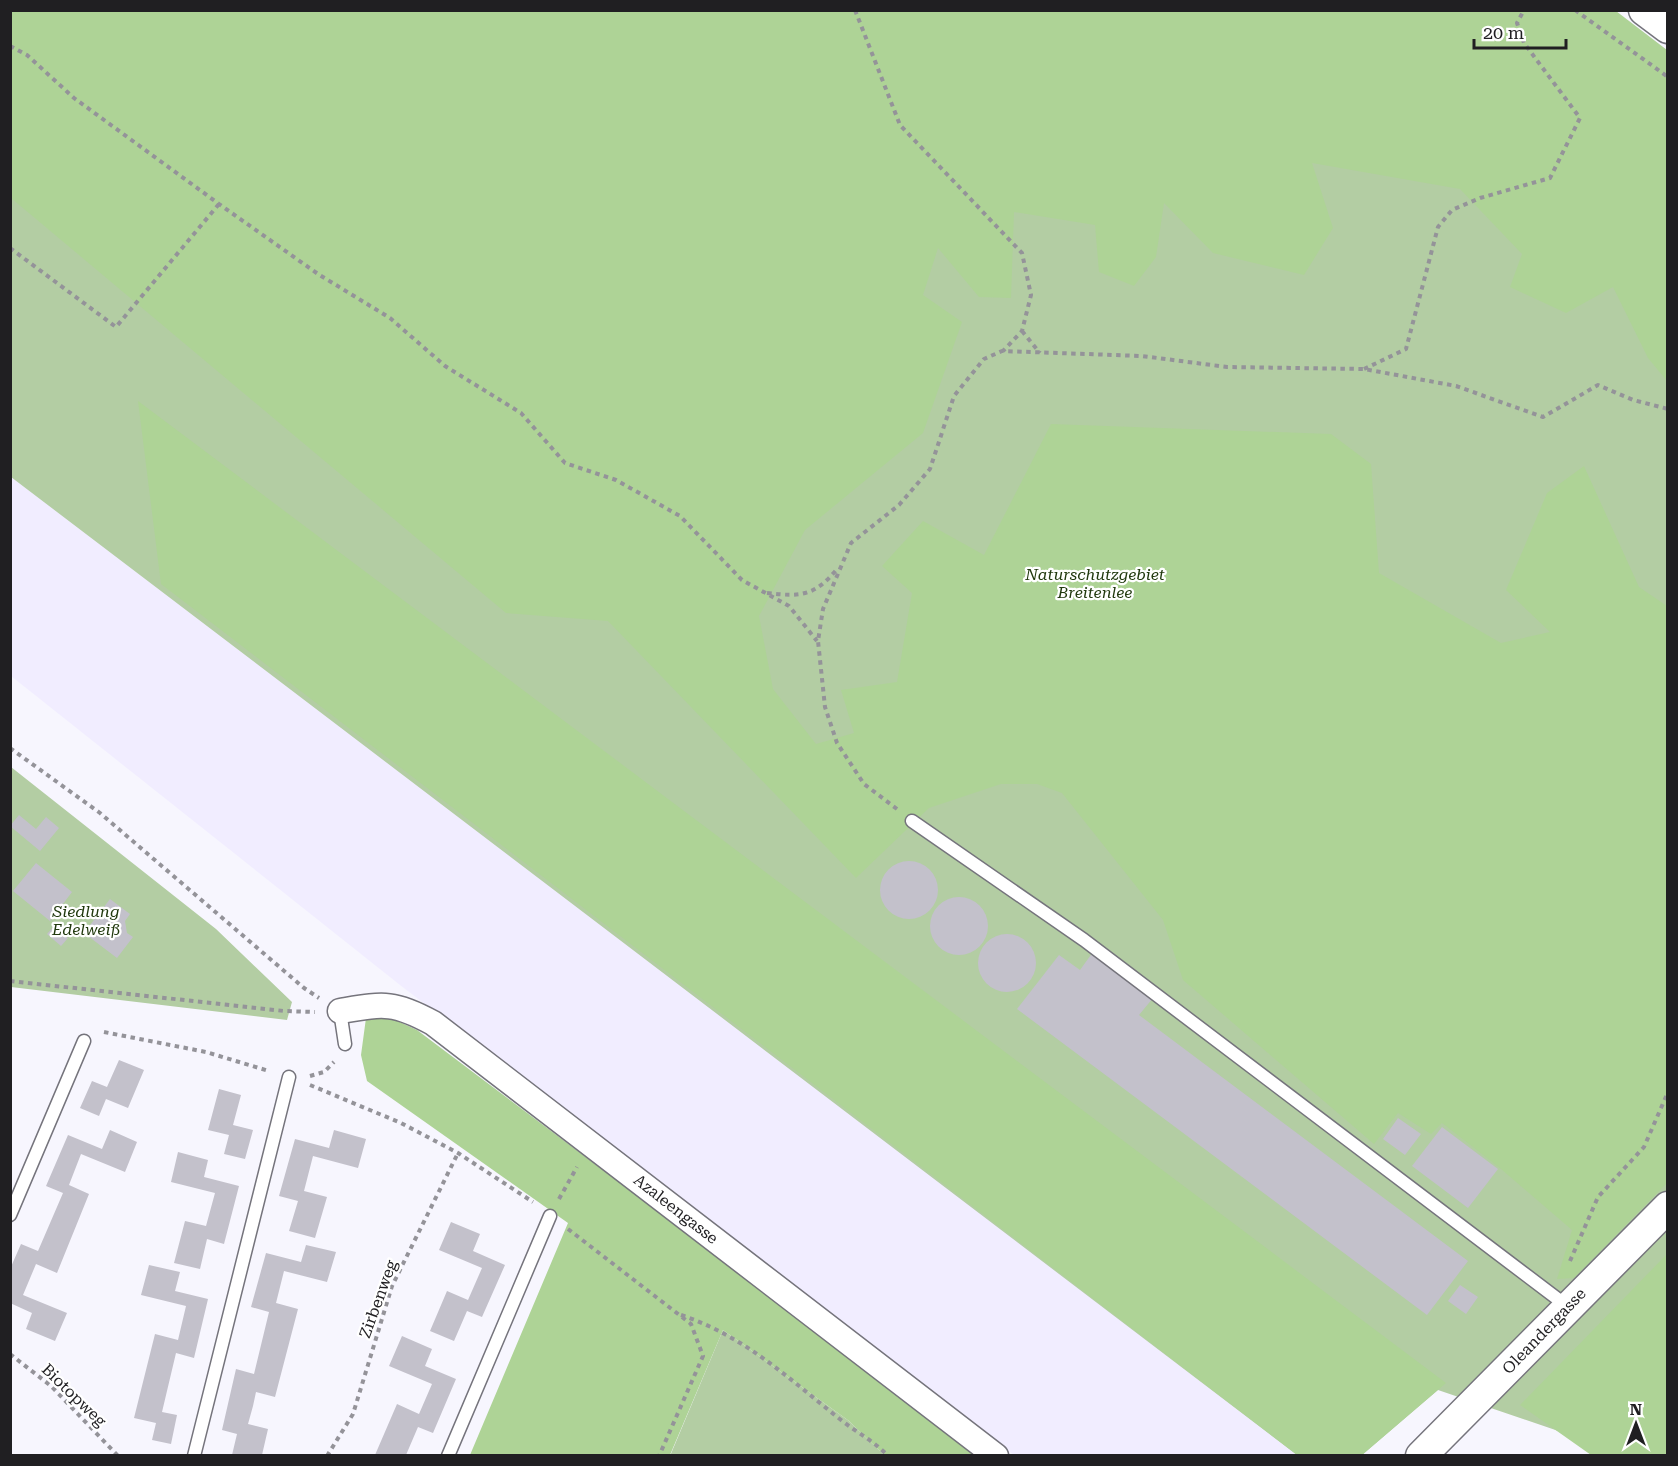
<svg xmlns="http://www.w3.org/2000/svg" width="1678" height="1466" font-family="'Roboto Serif',serif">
	<rect width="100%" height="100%" fill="#f7f6fe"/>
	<path fill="#f1edff" d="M 10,474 L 1297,1455 L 1014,1455 L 400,985 L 11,676 Z"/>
	<path fill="#b3cda3" d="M 11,11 L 1668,50 L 1667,1455 L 1573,1436 L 1438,1390 L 1362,1455 L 1297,1455 L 11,477 Z
		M 11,767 L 216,929 L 292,1002 L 287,1020 L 11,987 Z
		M 723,1330 L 849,1421 L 884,1455 L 670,1456 Z"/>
	<path fill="#aed396" d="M 10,11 L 1616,11 L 1667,50 L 1667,381 L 1648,358 L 1613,287 L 1566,313 L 1510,287 L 1522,254 L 1460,189 L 1312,163 L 1333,228 L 1304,275 L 1213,253 L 1164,203 L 1156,257 L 1134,286 L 1099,272 L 1095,225 L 1014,212 L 1011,298 L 979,297 L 938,248 L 923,295 L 962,322 L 923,433 L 805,530 L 759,616 L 773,689 L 816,744 L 854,733 L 841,690 L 897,682 L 912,593 L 882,566 L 923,521 L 984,555 L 1051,424 L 1331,434 L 1371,464 L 1379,573 L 1501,643 L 1550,632 L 1506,590 L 1547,493 L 1584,466 L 1639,587 L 1667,606 L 1667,1183 L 1574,1278 L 1557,1279 L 1572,1230 L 1501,1169 L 1442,1123 L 1431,1134 L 1398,1113 L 1374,1144 L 1183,980 L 1163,920 L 1062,793 L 1037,784 L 1001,784 L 929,808 L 856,878 L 608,621 L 506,613 L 11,198 Z
		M 138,401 L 1446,1383 L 1362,1455 L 1297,1455 L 161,584 Z
		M 366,1018 L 391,1018 L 417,1030 L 981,1455 L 884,1455 L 849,1421 L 723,1330 L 670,1455 L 470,1455 L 568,1223 L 367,1081 L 361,1055 Z
		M 1667,1254 L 1667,1455 L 1591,1455 L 1520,1405 Z"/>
	<path fill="#c3c1cb" d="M 19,815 L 36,829 L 46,817 L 59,828 L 40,851 L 10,826 Z
		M880 890a29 29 0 1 1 58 0a29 29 0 1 1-58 0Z
		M 36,863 L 72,892 L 50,921 L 13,891 Z
		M930 926a29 29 0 1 1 58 0a29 29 0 1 1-58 0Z
		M 110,899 L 130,914 L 125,921 L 127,933 L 133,937 L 117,958 L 84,933 Z
		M 54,926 L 68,938 L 61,946 L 47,934 Z
		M978 963a29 29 0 1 1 58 0a29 29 0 1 1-58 0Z
		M 1093,952 L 1153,998 L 1139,1015 L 1468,1261 L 1427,1315 L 1017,1009 L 1059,955 L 1080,970 Z
		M 119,1060 L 144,1070 L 128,1108 L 106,1099 L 99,1116 L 80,1108 L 92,1081 L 107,1087 Z
		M 219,1089 L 241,1095 L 233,1125 L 253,1130 L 245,1159 L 224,1154 L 229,1135 L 208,1130 Z
		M 1398,1118 L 1421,1134 L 1405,1155 L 1383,1139 Z
		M 1442,1127 L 1498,1169 L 1468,1208 L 1412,1166 Z
		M 110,1130 L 137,1142 L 125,1172 L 81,1154 L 69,1185 L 89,1194 L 57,1273 L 36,1264 L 23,1295 L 67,1313 L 55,1341 L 26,1329 L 32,1313 L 10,1303 L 10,1269 L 21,1244 L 38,1251 L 63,1193 L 46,1186 L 68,1135 L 102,1149 Z
		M 334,1130 L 366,1139 L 358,1168 L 313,1156 L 304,1191 L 327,1197 L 315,1238 L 289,1231 L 298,1201 L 279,1196 L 295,1139 L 329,1148 Z
		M 178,1152 L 208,1160 L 204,1177 L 239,1186 L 224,1244 L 207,1239 L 200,1269 L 174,1263 L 185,1221 L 206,1226 L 215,1193 L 171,1182 Z
		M 451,1222 L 480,1234 L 473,1251 L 505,1265 L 482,1317 L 467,1311 L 454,1341 L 430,1331 L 447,1291 L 468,1300 L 482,1268 L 439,1250 Z
		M 306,1245 L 336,1252 L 327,1282 L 284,1271 L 276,1303 L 298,1309 L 275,1397 L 256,1392 L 253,1406 L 248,1424 L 268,1429 L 262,1455 L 232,1455 L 237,1434 L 222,1430 L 236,1369 L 254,1374 L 269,1312 L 251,1307 L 266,1253 L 301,1262 Z
		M 149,1265 L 180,1272 L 175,1291 L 208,1299 L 194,1358 L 176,1353 L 162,1412 L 177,1415 L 171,1444 L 152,1440 L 156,1423 L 134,1418 L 155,1334 L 178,1340 L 186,1306 L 141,1295 Z
		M 1460,1285 L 1478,1297 L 1466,1314 L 1448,1301 Z
		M 402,1336 L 432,1349 L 425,1366 L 456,1379 L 433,1433 L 418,1427 L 406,1455 L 375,1455 L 397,1404 L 419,1414 L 432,1384 L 389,1366 Z"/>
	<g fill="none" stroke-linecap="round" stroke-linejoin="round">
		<g stroke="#75747c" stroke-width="15">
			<path id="service" d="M 912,821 L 1084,940 L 1567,1306
				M 340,1011 L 345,1044
				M 10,1215 L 84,1041
				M 194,1456 L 289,1077
				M 448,1456 L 550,1216"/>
		</g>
		<g stroke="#75747c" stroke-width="27">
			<path id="minor" d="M 340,1011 C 383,1004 393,1001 433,1023 L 996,1456"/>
		</g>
		<g stroke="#75747c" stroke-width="33">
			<path id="tertiary" d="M 1644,10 L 1668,28
				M 1421,1456 L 1668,1207"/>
		</g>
		<path stroke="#949399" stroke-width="4" stroke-dasharray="4.5 4.5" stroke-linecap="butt" d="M 855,10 L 900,125 L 1022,253 L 1031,295 L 1022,331 L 1003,351
			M 1575,10 L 1668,77
			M 10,46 L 27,55 L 74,98 L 219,204 L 318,274 L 390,318 L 445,366 L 521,413 L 565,463 L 616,480 L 680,516 L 742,580 L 789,606 L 817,641
			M 10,248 L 116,327 L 219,204
			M 1022,331 L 1040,353
			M 1364,369 L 1406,349 L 1438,227 L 1452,210 L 1480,198 L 1550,178 L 1580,118 L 1524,43 L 1517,23 L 1524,10
			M 767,593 C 801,597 815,596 837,569
			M 10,748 L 100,813 L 304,988 L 319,998
			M 897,809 L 864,784 L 837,743 L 825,707 L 818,641 L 823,609 L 851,543 L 899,505 L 930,469 L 954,396 L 984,359 L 1002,351 L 1142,356 L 1227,367 L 1364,369 L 1456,386 L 1543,417 L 1598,385 L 1633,400 L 1668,409
			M 10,981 L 284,1011 L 315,1012
			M 104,1032 L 206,1052 L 269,1071
			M 310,1076 L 324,1072 L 334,1062
			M 310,1085 L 401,1123 L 458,1153 L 533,1202
			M 559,1199 L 577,1167
			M 568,1229 L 691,1324 L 703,1356 L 659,1456
			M 1570,1261 L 1598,1197 L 1644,1147 L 1668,1092
			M 681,1315 C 746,1337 788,1378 841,1420 C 857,1433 873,1440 888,1456
			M 10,1354 L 51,1386 L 118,1456
			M 327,1456 L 353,1414 L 392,1286 L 458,1153"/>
		<use href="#service" stroke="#fff" stroke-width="12"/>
		<use href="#minor" stroke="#fff" stroke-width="24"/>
		<use href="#tertiary" stroke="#fff" stroke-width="30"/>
	</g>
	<g text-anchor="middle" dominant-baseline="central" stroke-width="4.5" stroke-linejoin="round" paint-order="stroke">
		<g font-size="16" font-style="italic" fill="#21390e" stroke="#fff">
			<text x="1095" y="574">Naturschutzgebiet<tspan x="1095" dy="18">Breitenlee</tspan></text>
			<text x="86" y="911">Siedlung<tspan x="86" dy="18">Edelweiß</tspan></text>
		</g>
		<g font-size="16" fill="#201f22" stroke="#fff">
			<text transform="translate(676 1209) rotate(38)">Azaleengasse</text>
			<text transform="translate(378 1299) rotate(-70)">Zirbenweg</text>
			<text transform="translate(1544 1331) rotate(-46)">Oleandergasse</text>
			<text transform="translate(74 1395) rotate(44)">Biotopweg</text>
		</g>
	</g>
	<rect width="1678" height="1466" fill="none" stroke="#201f22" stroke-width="24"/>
	<g transform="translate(1636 1424)" stroke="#ffffff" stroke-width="4.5" paint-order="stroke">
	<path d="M0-4.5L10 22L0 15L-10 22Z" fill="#201f22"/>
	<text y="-9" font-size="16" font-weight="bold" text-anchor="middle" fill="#201f22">N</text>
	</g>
	<path d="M1474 39v9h92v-9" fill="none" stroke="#201f22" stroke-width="3"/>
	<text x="1483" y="39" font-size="18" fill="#201f22" stroke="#ffffff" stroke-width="4.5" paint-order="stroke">20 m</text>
</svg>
